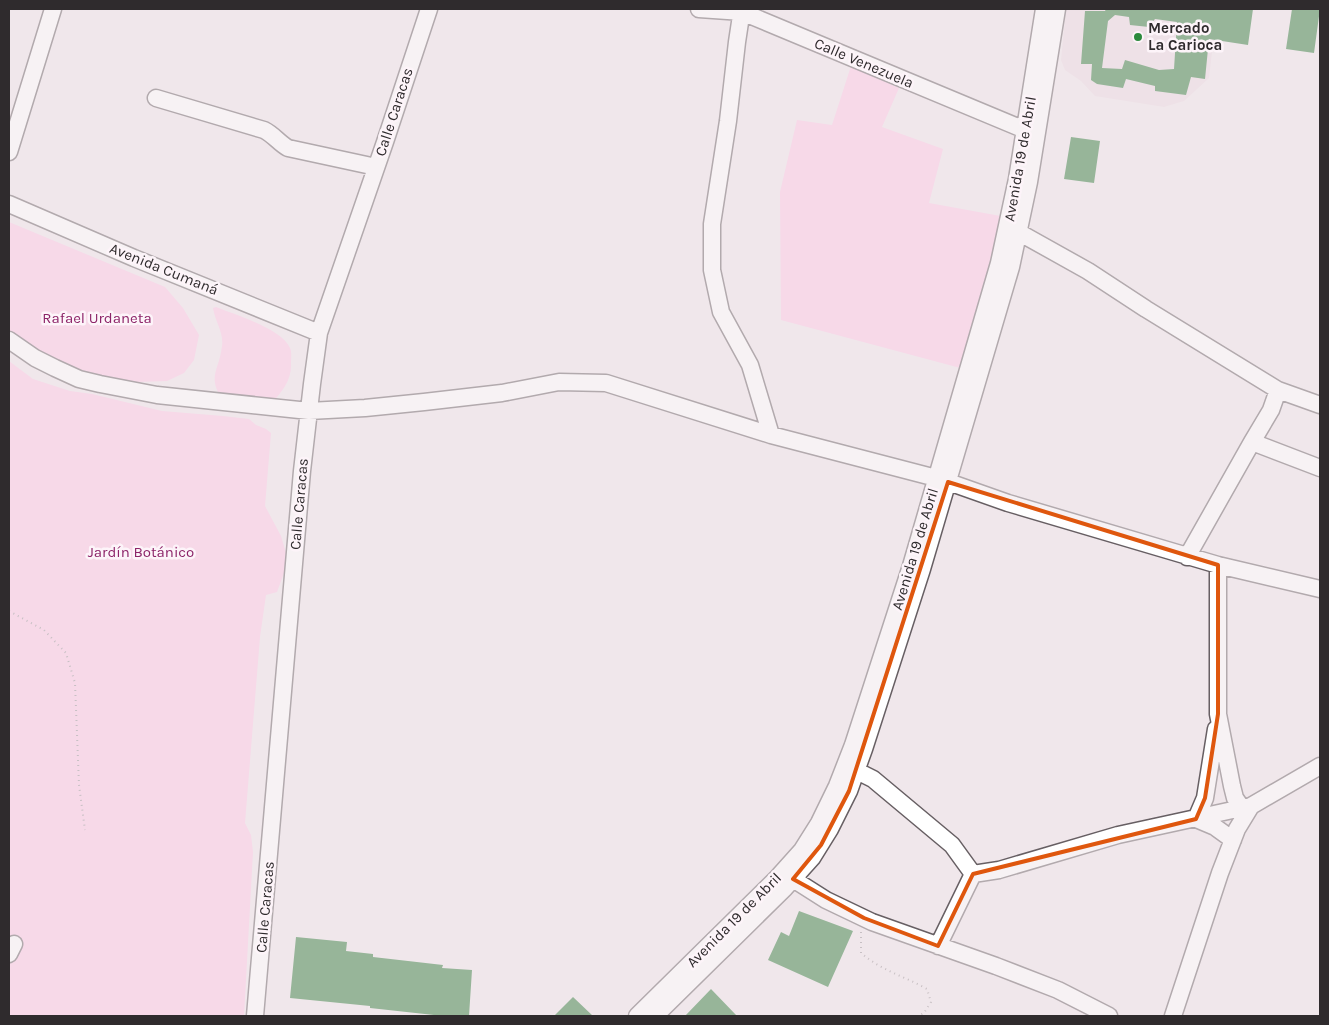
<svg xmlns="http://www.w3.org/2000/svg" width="1329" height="1025" font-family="Karla,sans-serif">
	<rect width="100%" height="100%" fill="#f0e7eb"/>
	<path fill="#ebdae2" d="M 1066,9 L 1217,9 L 1209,78 L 1184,101 L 1164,107 L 1095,96 L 1081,81 L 1065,70 L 1061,60 Z"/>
	<path fill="#fec7e5" d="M 851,66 L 899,88 L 882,127 L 943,149 L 929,203 L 1006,217 L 964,369 L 781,320 L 780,192 L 797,120 L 832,125 Z
		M 9,222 L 165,287 L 183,308 L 199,335 L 194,360 L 184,373 L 167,381 L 136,382 L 110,381 L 74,369 L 19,339 L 9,332 Z
		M 216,307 C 236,315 282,329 290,348 C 292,352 291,358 291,363 C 292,380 282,392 271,404 L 224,402 C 206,376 219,372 222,346 C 224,333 215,321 213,308 Z
		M 9,361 L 33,379 L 70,391 L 92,394 L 162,411 L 223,416 L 249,419 L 256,425 L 266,429 L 271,433 L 265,506 L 281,536 L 286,553 L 284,573 L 277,592 L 266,595 L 260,637 L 245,823 L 251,835 L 253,852 L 244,1016 L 9,1016 Z"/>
	<path fill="#2a7937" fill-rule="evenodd" d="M 1106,9 L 1253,9 L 1248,45 L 1209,39 L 1205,79 L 1191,77 L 1186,95 L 1155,91 L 1155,86 L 1126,79 L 1123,88 L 1097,84 L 1091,80 L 1092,64 L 1081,64 L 1085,11 L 1105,11 ZM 1115,15 L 1129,17 L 1130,25 L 1149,27 L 1155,19 L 1177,22 L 1174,69 L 1159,70 L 1125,60 L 1122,69 L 1102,68 L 1108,21 Z
		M 1292,9 L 1320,9 L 1314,53 L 1286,49 Z
		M 1071,137 L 1100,141 L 1094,183 L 1064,179 Z
		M 799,911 L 853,931 L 828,987 L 768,960 L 781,932 L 789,936 Z
		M 296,937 L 347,942 L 346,951 L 373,954 L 373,957 L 443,965 L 442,968 L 472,970 L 469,1016 L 443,1016 L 370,1008 L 370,1006 L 290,998 Z
		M 711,989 L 737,1016 L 685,1016 Z
		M 573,997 L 593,1016 L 554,1016 Z"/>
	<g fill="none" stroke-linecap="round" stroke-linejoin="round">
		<g stroke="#675f63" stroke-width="19">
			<path id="minor" d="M 699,9 L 742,12 L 1025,130
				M 742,9 L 737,42 L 728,121 L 712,224 L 712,270 L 721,312 L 750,365 L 771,435
				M 156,98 L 264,130 C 274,135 279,143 288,148 L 376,167
				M 9,152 L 53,9
				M 9,204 L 134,258 L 319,333
				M 1020,233 L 1088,271 L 1146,309 L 1278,390 L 1320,405
				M 9,340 L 35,358 L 55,368 L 79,379 L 100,384 L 157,395 L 309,411 L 365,408 L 424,402 L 502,393 L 559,382 L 606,383 L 771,435 L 940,479 L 1008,503 L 1218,565 L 1320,589
				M 1252,442 L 1320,468
				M 1187,557 L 1252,442 L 1271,410 L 1278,390
				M 1218,565 L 1218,714 L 1232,786 L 1235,798 L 1242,808
				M 1216,729 L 1205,798 L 1196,819 L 1215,827 L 1233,840
				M 857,771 L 873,779 L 952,845 L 973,874
				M 973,874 L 999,870 L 1118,835 L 1251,806 L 1320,766
				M 793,879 L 826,900 L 872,922 L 996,966 L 1058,990 L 1109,1016
				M 938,946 L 973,874
				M 9,954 L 14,944
				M 255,1016 L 302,471 L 312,384 L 319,333 L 385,142 L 429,9
				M 637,1016 L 776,879 L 802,850 L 819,823 L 837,786 L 853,745 L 911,566 L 999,263 L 1017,179 L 1044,9
				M 655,1016 L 785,888 L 812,858 L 830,829 L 849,791 L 864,749 L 922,569 L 1011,267 L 1029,182 L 1057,9
				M 1173,1016 L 1220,873 L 1237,829 L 1251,806"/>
		</g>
		<path stroke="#979194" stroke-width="2" stroke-dasharray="1 4" stroke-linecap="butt" d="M 9,611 L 44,630 L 66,653 L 75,683 L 79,785 L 85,830
			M 861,932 L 861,953 C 882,971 904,976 927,989 L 931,1002 L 924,1013 L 918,1016"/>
		<use href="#minor" stroke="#fff" stroke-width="16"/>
	</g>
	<path d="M0 0H1329V1025H0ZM 948,482 L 1218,565 L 1218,714 L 1205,798 L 1196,819 L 973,874 L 938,946 L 864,918 L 793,879 L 821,845 L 849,791 Z" fill="#f0e7eb" fill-opacity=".55" fill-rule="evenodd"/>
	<path fill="none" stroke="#df570e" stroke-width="4" stroke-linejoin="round" d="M 948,482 L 1218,565 L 1218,714 L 1205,798 L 1196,819 L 973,874 L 938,946 L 864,918 L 793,879 L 821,845 L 849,791 Z"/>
	<circle fill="#2b8a3c" stroke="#fdf4f9" stroke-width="2" cx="1138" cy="37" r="5"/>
	<g text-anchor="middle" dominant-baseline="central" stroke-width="5" stroke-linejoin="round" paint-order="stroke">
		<g font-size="15" font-weight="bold" fill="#2f2b2d" stroke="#fdf4f9" text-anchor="start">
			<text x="1148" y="28">Mercado<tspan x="1148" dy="17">La Carioca</tspan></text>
		</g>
		<g font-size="15" fill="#2f2b2d" stroke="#fdf4f9">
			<text transform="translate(864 63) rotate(23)">Calle Venezuela</text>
			<text transform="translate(394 112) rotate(-72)">Calle Caracas</text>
			<text transform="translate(1020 159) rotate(-80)">Avenida 19 de Abril</text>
			<text transform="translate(164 269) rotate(22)">Avenida Cumaná</text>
			<text transform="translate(299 504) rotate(-85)">Calle Caracas</text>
			<text transform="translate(915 549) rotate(-73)">Avenida 19 de Abril</text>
			<text transform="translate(265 907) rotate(-85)">Calle Caracas</text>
			<text transform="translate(734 920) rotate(-45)">Avenida 19 de Abril</text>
		</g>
		<g font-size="15" fill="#8c2368" stroke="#fdf4f9">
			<text x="97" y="318">Rafael Urdaneta</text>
			<text x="141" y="552">Jardín Botánico</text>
		</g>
	</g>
	<rect width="1329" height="1025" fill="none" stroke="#2f2b2d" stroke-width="20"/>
</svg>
